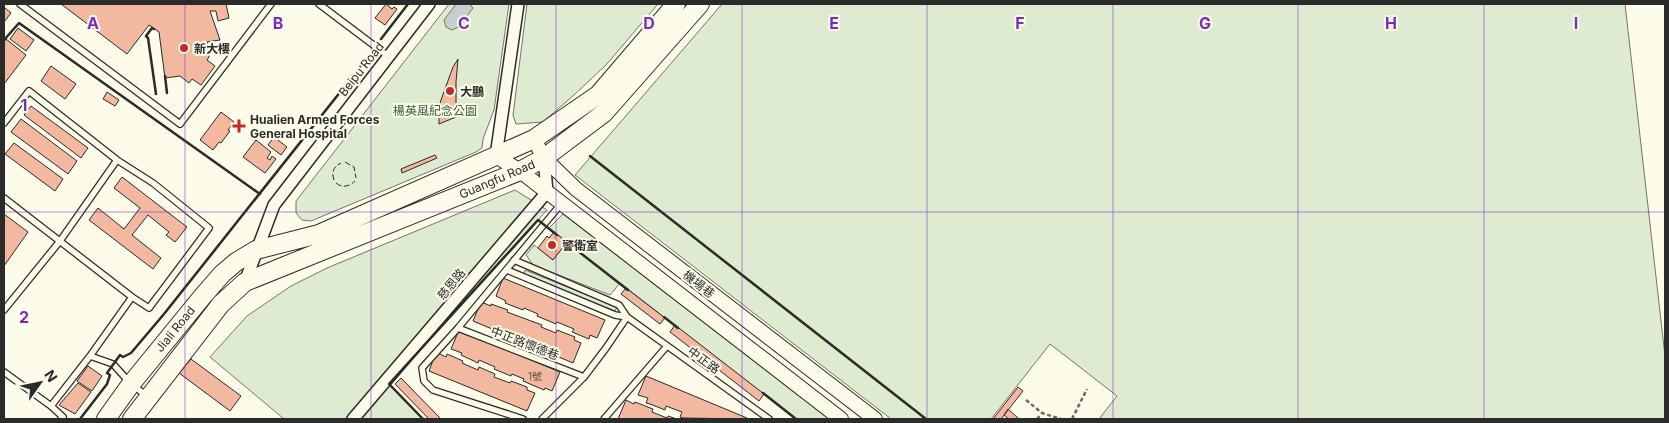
<svg xmlns="http://www.w3.org/2000/svg" width="1669" height="423" font-family="Inter,'Noto Sans TC',sans-serif">
	<rect width="100%" height="100%" fill="#fdfbea"/>
	<path fill="#deebd1" stroke="#74746e" d="M 449,4 L 509,4 L 494,110 L 483,139 L 482,148 L 476,152 L 311,221 L 302,220 L 296,213 L 296,201 Z
		M 527,4 L 658,4 L 606,65 L 574,95 L 543,122 L 516,124 L 513,115 Z
		M 722,4 L 1625,4 L 1665,356 L 1665,419 L 1099,419 L 1117,396 L 1050,344 L 991,419 L 891,419 L 575,175 Z
		M 515,190 L 547,210 L 390,384 L 423,419 L 284,419 L 210,357 L 247,316 L 291,286 L 327,268 Z
		M 563,214 L 829,419 L 796,419 L 620,283 L 610,295 L 533,265 L 526,255 L 534,245 L 553,260 L 567,242 L 549,228 Z
		M 525,270 L 617,307 L 615,311 L 524,274 Z"/>
	<path fill="#c7d0d0" stroke="#74746e" d="M 456,4 L 472,4 L 471,6 L 473,8 L 459,27 L 452,30 L 446,27 L 444,20 Z"/>
	<path fill="#f2b8a0" stroke="#2b2b2b" d="M 61,4 L 226,4 L 229,18 L 218,21 L 216,11 L 210,11 L 220,40 L 207,42 L 209,57 L 207,60 L 215,66 L 201,85 L 192,79 L 189,83 L 180,76 L 165,78 L 159,32 L 149,25 L 127,54 Z
		M 386,4 L 392,9 L 394,7 L 397,9 L 385,25 L 375,18 Z
		M 4,7 L 11,13 L 4,22 Z
		M 18,28 L 34,40 L 26,51 L 10,39 Z
		M 6,39 L 26,55 L 4,84 L 4,42 Z
		M 458,59 L 456,82 L 456,117 L 439,124 L 439,115 L 437,115 L 441,100 L 453,67 Z
		M 51,66 L 76,84 L 65,99 L 41,81 Z
		M 107,92 L 119,100 L 115,106 L 103,99 Z
		M 31,106 L 88,148 L 81,158 L 24,115 Z
		M 221,112 L 234,122 L 228,130 L 230,131 L 221,143 L 219,142 L 213,150 L 200,140 Z
		M 21,119 L 77,161 L 68,174 L 11,132 Z
		M 274,137 L 287,147 L 281,155 L 268,145 Z
		M 256,140 L 271,152 L 267,158 L 270,160 L 272,156 L 276,159 L 265,173 L 243,157 Z
		M 14,143 L 63,179 L 55,191 L 5,154 Z
		M 435,155 L 437,158 L 402,173 L 401,169 Z
		M 122,177 L 187,227 L 175,242 L 166,235 L 169,232 L 148,215 L 132,235 L 161,258 L 153,269 L 89,220 L 98,208 L 124,229 L 140,208 L 114,188 Z
		M 4,214 L 28,232 L 4,266 Z
		M 554,232 L 567,242 L 553,260 L 538,248 L 547,236 L 549,238 Z
		M 503,278 L 605,320 L 597,338 L 590,335 L 589,339 L 572,332 L 574,329 L 557,322 L 556,324 L 537,316 L 538,314 L 524,308 L 523,310 L 505,303 L 506,301 L 496,296 Z
		M 626,288 L 665,318 L 660,324 L 621,294 Z
		M 481,302 L 491,306 L 491,304 L 508,310 L 507,312 L 542,325 L 541,327 L 556,333 L 557,330 L 575,337 L 574,340 L 581,343 L 573,363 L 473,321 Z
		M 675,325 L 764,394 L 759,401 L 670,332 Z
		M 459,330 L 560,372 L 552,391 L 545,388 L 544,390 L 523,381 L 524,379 L 512,374 L 511,376 L 494,369 L 495,367 L 479,360 L 478,363 L 461,355 L 462,353 L 451,349 Z
		M 436,352 L 446,357 L 447,354 L 463,361 L 462,363 L 478,370 L 479,367 L 495,374 L 494,377 L 510,383 L 511,381 L 527,387 L 527,390 L 535,393 L 527,411 L 429,371 Z
		M 191,359 L 241,396 L 230,411 L 179,373 Z
		M 88,366 L 102,376 L 92,391 L 77,381 Z
		M 646,376 L 747,418 L 746,419 L 683,418 L 680,417 L 682,412 L 666,406 L 665,410 L 650,404 L 646,403 L 648,398 L 638,395 Z
		M 401,378 L 441,419 L 429,419 L 395,384 Z
		M 78,383 L 91,392 L 75,414 L 59,405 Z
		M 1018,387 L 1023,391 L 1001,419 L 993,419 Z
		M 626,400 L 634,404 L 635,402 L 653,409 L 652,412 L 667,418 L 668,416 L 677,419 L 618,419 Z
		M 1008,409 L 1018,418 L 1016,419 L 1009,419 L 1004,415 Z"/>
	<g fill="none" stroke-linecap="round" stroke-linejoin="round">
		<g stroke="#2b2b2b" stroke-width="8">
			<path id="service" d="M 20,4 L 180,124 L 271,4
				M 319,4 L 388,56
				M 4,123 L 29,91 L 117,160 L 153,183 L 209,228 L 149,308 L 132,297
				M 4,198 L 132,297 L 90,356 L 113,364 L 131,384 L 147,396
				M 507,270 L 615,315 L 627,317 L 619,305 L 514,260
				M 4,310 L 60,241 L 117,160
				M 458,328 L 584,377
				M 4,372 L 51,406 L 90,356
				M 51,406 L 63,417 L 61,419
				M 523,419 L 433,390 L 424,381 L 422,368 L 458,328 L 561,204
				M 542,419 L 584,377 L 606,348 L 627,317 L 769,419
				M 604,419 L 667,346"/>
		</g>
		<g stroke="#2b2b2b" stroke-width="14">
			<path id="minor" d="M 496,156 L 518,4
				M 245,282 L 274,205 L 429,4
				M 353,419 L 547,192 L 544,158"/>
		</g>
		<g stroke="#2b2b2b" stroke-width="16">
			<path id="tertiary" d="M 534,139 L 544,158 L 576,189 L 875,419
				M 496,156 L 520,171 L 841,419"/>
		</g>
		<g stroke="#2b2b2b" stroke-width="20">
			<path id="primary" d="M 106,419 L 131,384 L 202,297 L 222,274 L 236,262 L 256,250 L 319,234 L 534,139 L 598,95 L 676,4
				M 132,419 L 221,304 L 245,282 L 520,171 L 544,158 L 604,113 L 700,4"/>
		</g>
		<path stroke="#6a6964" stroke-width="2.5" stroke-dasharray="4 2.5" stroke-linecap="butt" d="M 1026,400 L 1042,413 L 1061,419
			M 1037,419 L 1042,413
			M 1072,419 L 1087,389"/>
		<use href="#service" stroke="#fdfbea" stroke-width="5.5"/>
		<use href="#minor" stroke="#fdfbea" stroke-width="11"/>
		<use href="#tertiary" stroke="#fdfbea" stroke-width="14"/>
		<use href="#primary" stroke="#fdfbea" stroke-width="18"/>
		<path stroke="#2b2b2b" stroke-width="1" stroke-dasharray="6 2.5" stroke-linecap="butt" d="M 345,162 L 354,167 L 356,178
			M 334,180 C 331,172 334,166 341,163
			M 336,183 C 342,188 349,187 355,181"/>
		<path stroke="#2b2b2b" stroke-width="2.5" d="M 154,29 L 152,28 L 146,36 L 148,38 L 156,94
			M 381,39 L 408,4
			M 4,40 L 19,23 L 260,194
			M 165,76 L 167,93
			M 590,156 L 926,419
			M 565,241 L 628,290
			M 664,317 L 678,328
			M 763,393 L 796,419
			M 80,419 L 107,384 L 110,375 L 107,373 L 120,355 L 123,357 L 131,353 L 164,314 L 368,57
			M 423,419 L 389,384 L 538,220 L 557,235"/>
	</g>
	<path fill="none" stroke="#7b2cbf" stroke-width="1" stroke-opacity="0.55" d="M 185,4 L 185,419M 371,4 L 371,419M 556,4 L 556,419M 742,4 L 742,419M 927,4 L 927,419M 1113,4 L 1113,419M 1298,4 L 1298,419M 1484,4 L 1484,419M 4,212 L 1665,212"/>
	<g fill="#c62828" stroke="#fdfbea" stroke-width="2">
		<circle cx="184" cy="48" r="5"/>
		<circle cx="450" cy="91" r="5"/>
		<path d="M236.5 118.5h5v5h5v5h-5v5h-5v-5h-5v-5h5z"/>
		<circle cx="552" cy="245" r="5"/>
	</g>
	<g text-anchor="middle" dominant-baseline="central" stroke-width="4" stroke-linejoin="round" paint-order="stroke">
		<g font-size="10" fill="#5d4e48">
			<text x="535" y="376">1號</text>
		</g>
		<g font-size="12" font-weight="bold" fill="#2b2b2b" stroke="#fdfbea" text-anchor="start">
			<text x="194" y="48">新大樓</text>
			<text x="460" y="91">大鵬</text>
			<text x="250" y="119">Hualien Armed Forces<tspan x="250" dy="14">General Hospital</tspan></text>
			<text x="562" y="245">警衛室</text>
		</g>
		<g font-size="12" fill="#2b2b2b" stroke="#fdfbea">
			<text transform="translate(361 69) rotate(-52)">Beipu Road</text>
			<text transform="translate(497 179) rotate(-23)">Guangfu Road</text>
			<text transform="translate(451 284) rotate(-50)">慈恩路</text>
			<text transform="translate(699 284) rotate(38)">機場巷</text>
			<text transform="translate(175 329) rotate(-51)">Jiali Road</text>
			<text transform="translate(525 343) rotate(21)">中正路懷德巷</text>
			<text transform="translate(704 360) rotate(36)">中正路</text>
		</g>
		<g font-size="12" fill="#34623c" stroke="#fdfbea">
			<text x="435" y="110">楊英風紀念公園</text>
		</g>
	</g>
	<g font-size="16" text-anchor="middle" font-weight="bold" fill="#7b2cbf" stroke="#fdfbea" stroke-width="4" stroke-linejoin="round" paint-order="stroke">
		<text x="93" y="29">A</text>
		<text x="278" y="29">B</text>
		<text x="464" y="29">C</text>
		<text x="649" y="29">D</text>
		<text x="834" y="29">E</text>
		<text x="1020" y="29">F</text>
		<text x="1205" y="29">G</text>
		<text x="1391" y="29">H</text>
		<text x="1576" y="29">I</text>
		<text x="24" y="111">1</text>
		<text x="24" y="323">2</text>
	</g>
	<rect width="1669" height="423" fill="none" stroke="#2b2b2b" stroke-width="10"/>
	<g transform="translate(40 383) rotate(57)" stroke="#fdfbea" stroke-width="4" paint-order="stroke">
	<path d="M0-4L9 19L0 12L-9 19Z" fill="#2b2b2b"/>
	<text y="-8" font-size="14" font-weight="bold" text-anchor="middle" fill="#2b2b2b">N</text>
	</g>
</svg>
